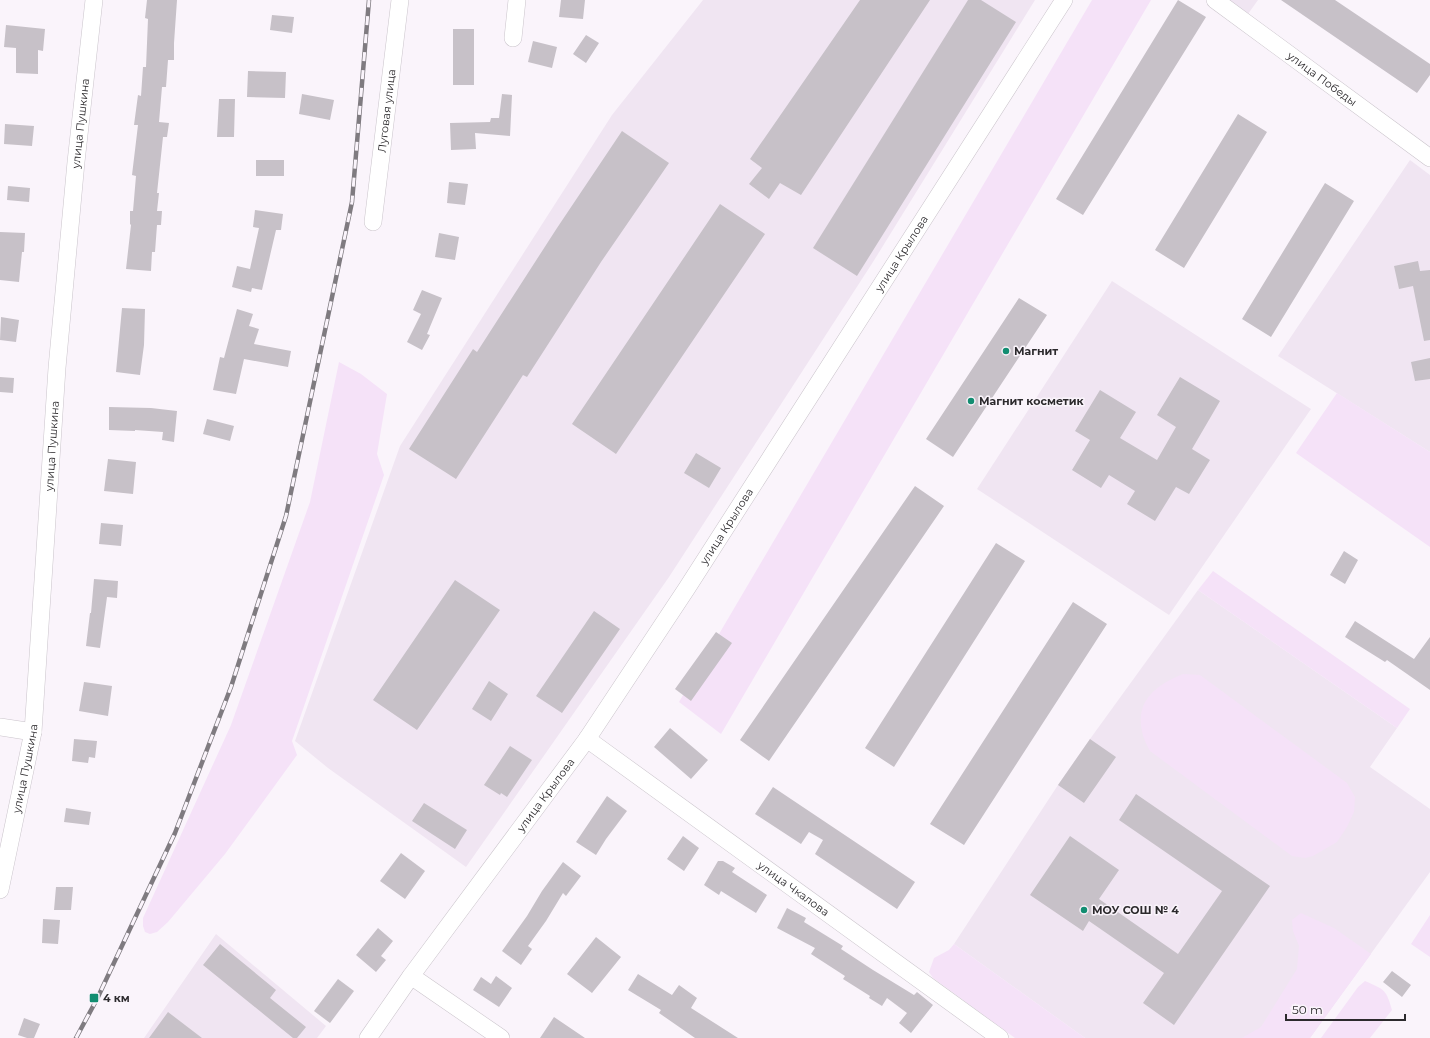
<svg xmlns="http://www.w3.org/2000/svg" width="1430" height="1038" font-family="Montserrat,sans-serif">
	<rect width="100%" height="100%" fill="#faf4fb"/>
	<path fill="#f0e5f2" d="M 703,0 L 1035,0 L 873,262 L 669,577 L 466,867 L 328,768 L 295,741 L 400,446 L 612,115 Z
		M 1228,0 L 1258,0 L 1248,14 Z
		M 1410,160 L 1430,175 L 1430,452 L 1278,356 Z
		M 1112,281 L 1311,409 L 1169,615 L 977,489 Z
		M 1198,590 L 1397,728 L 1370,767 L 1430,809 L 1430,872 L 1310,1038 L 1085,1038 L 954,944 L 1058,785 L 1090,739 Z
		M 216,934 L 326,1026 L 317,1038 L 144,1038 Z"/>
	<path fill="#f5e2f8" d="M 1092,0 L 1151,0 L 721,734 L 679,702 Z
		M 339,362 L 361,374 L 387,394 L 377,454 L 384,475 L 292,741 L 297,755 L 225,854 L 168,922 L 157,932 L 150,934 L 145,932 L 143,926 L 143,918 L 231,725 L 310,502 Z
		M 1337,393 L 1430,452 L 1430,547 L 1296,453 Z
		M 1213,571 L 1410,709 L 1397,728 L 1198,590 Z
		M 1183,674 L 1200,675 L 1347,783 L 1355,797 L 1354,812 L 1347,827 L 1337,842 L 1313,856 L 1305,858 L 1292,856 L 1150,751 C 1147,745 1143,738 1142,731 C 1135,700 1158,684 1183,674 Z
		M 1301,913 L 1334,928 L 1371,954 L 1310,1038 L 1242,1038 L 1261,1027 L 1297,969 L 1299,946 L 1293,931 L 1292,920 Z
		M 1430,915 L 1430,957 L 1411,944 Z
		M 954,944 L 1085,1038 L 1015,1038 L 933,978 L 929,972 L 934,958 L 949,950 Z
		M 1365,981 C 1385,990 1386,989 1392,1010 L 1370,1038 L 1321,1038 L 1358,987 Z"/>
	<path fill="#c7c1c8" d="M 147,0 L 177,0 L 174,43 L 174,60 L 168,60 L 166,87 L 162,87 L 159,122 L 169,123 L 167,137 L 163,137 L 157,193 L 159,193 L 157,211 L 162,211 L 161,225 L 157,225 L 155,252 L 152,252 L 151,271 L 126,269 L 131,225 L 130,224 L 130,211 L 133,211 L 136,176 L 132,175 L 138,125 L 134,125 L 138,95 L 141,96 L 143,67 L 146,67 L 148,19 L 145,18 Z
		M 561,0 L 585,0 L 583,19 L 559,17 Z
		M 860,0 L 930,0 L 801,195 L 780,183 L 769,199 L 749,184 L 762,168 L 750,159 Z
		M 968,0 L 981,0 L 1016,22 L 857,276 L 813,248 Z
		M 1178,0 L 1206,17 L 1083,215 L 1056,199 Z
		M 1281,0 L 1335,0 L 1430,64 L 1430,75 L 1417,93 Z
		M 272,15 L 294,17 L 292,33 L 270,30 Z
		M 6,25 L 45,29 L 43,51 L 38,50 L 38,74 L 16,73 L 16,48 L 4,47 Z
		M 453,29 L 474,29 L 474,85 L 453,85 Z
		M 586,35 L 599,43 L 586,63 L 573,54 Z
		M 533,41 L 557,47 L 552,68 L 528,62 Z
		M 248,71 L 286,72 L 285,98 L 247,97 Z
		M 302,94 L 334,100 L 330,120 L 299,114 Z
		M 502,94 L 512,95 L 510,136 L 475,133 L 476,149 L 451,150 L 450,123 L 490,122 L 491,118 L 499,118 Z
		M 219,99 L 235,99 L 234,137 L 217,137 Z
		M 1238,114 L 1267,132 L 1184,268 L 1155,250 Z
		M 5,124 L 34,126 L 32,146 L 4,144 Z
		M 622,131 L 669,163 L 601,262 L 527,377 L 523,375 L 456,479 L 409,449 L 473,349 L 477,352 L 557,228 Z
		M 256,160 L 284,160 L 284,176 L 256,176 Z
		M 449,182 L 468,184 L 465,205 L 447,203 Z
		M 1325,183 L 1354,201 L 1271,337 L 1242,319 Z
		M 8,186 L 30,188 L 29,202 L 7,200 Z
		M 720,204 L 765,234 L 616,454 L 572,424 Z
		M 255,210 L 283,214 L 281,230 L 276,230 L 262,290 L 252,288 L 251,292 L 232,287 L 237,266 L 250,269 L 259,228 L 253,227 Z
		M 0,232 L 25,233 L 24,252 L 22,252 L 19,282 L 0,280 Z
		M 439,233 L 459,237 L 455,260 L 435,257 Z
		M 1418,261 L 1420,271 L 1430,270 L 1430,340 L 1424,341 L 1413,286 L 1399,289 L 1394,266 Z
		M 422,290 L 442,298 L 427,334 L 430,335 L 422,350 L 407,342 L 421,314 L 413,310 Z
		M 1019,298 L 1047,315 L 953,457 L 926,439 Z
		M 122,308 L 145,309 L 144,345 L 140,375 L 116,372 Z
		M 237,309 L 253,314 L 249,326 L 259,329 L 254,344 L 291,351 L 288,367 L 244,359 L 236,394 L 213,390 L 220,357 L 224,358 Z
		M 1,317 L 19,320 L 16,342 L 0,340 Z
		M 1430,358 L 1430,379 L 1415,381 L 1411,362 Z
		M 0,377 L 14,378 L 13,393 L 0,392 Z
		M 1180,377 L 1220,401 L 1192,449 L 1210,460 L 1189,494 L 1176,487 L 1155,521 L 1127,504 L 1135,491 L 1109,475 L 1101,488 L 1072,470 L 1090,440 L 1075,431 L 1100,390 L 1136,412 L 1120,438 L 1157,460 L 1176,427 L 1157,415 Z
		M 109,407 L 151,408 L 177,411 L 174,442 L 162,440 L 163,432 L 135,430 L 135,431 L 109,430 Z
		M 207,419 L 234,426 L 230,441 L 203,434 Z
		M 696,453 L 721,468 L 709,488 L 684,473 Z
		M 108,459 L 136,462 L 133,494 L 104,491 Z
		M 915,486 L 944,506 L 769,761 L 740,740 Z
		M 101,523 L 123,525 L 121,546 L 99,544 Z
		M 996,543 L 1025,561 L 894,767 L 865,748 Z
		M 1344,551 L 1358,560 L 1345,584 L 1330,575 Z
		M 94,579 L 118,581 L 117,598 L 107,597 L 100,648 L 86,646 L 90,613 L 91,613 Z
		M 455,580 L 500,610 L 417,730 L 373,700 Z
		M 1073,602 L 1107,624 L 964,845 L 930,824 Z
		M 594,611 L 620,629 L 562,713 L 536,696 Z
		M 1355,621 L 1414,659 L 1430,637 L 1430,690 L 1387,660 L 1385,662 L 1345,637 Z
		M 716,632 L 732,643 L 691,701 L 675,689 Z
		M 489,681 L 508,694 L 491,721 L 472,709 Z
		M 84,682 L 112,686 L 108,716 L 79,711 Z
		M 670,728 L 708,760 L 691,779 L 654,747 Z
		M 74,739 L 97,741 L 95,758 L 89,757 L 88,763 L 72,761 Z
		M 1090,739 L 1116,757 L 1084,803 L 1058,785 Z
		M 510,746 L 532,760 L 507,797 L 501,793 L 500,795 L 484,785 Z
		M 773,787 L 915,882 L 897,909 L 815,854 L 823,840 L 809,832 L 801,844 L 755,814 Z
		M 1136,794 L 1270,886 L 1174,1025 L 1143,1003 L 1164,973 L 1089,921 L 1083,931 L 1030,895 L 1070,836 L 1119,870 L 1099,899 L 1178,954 L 1222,891 L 1119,820 Z
		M 607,796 L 627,811 L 606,839 L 596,855 L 576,842 Z
		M 424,803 L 467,830 L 455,849 L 412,821 Z
		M 66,808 L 91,812 L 89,825 L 64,822 Z
		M 683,836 L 699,848 L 684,871 L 667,859 Z
		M 401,853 L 425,871 L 405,899 L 380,881 Z
		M 718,861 L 723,861 L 735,868 L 732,872 L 767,895 L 756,913 L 721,891 L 719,895 L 704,885 Z
		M 563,862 L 581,876 L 566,896 L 563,893 L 546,921 L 528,946 L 532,949 L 521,965 L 502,951 L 527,916 L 542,891 Z
		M 56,887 L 73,887 L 71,910 L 54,910 Z
		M 787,908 L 806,918 L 804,922 L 843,946 L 841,949 L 873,970 L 914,995 L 917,992 L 933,1005 L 911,1033 L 899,1023 L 907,1013 L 887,998 L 882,1006 L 869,998 L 870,996 L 843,979 L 845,976 L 811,954 L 815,948 L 777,928 Z
		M 43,919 L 60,920 L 58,944 L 42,943 Z
		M 378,928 L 393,941 L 381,956 L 386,960 L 376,972 L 356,955 Z
		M 596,937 L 621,957 L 592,993 L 567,974 Z
		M 220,944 L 276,990 L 270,998 L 306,1027 L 297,1038 L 293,1038 L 203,965 Z
		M 1392,971 L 1411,985 L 1402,997 L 1383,982 Z
		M 638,974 L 672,995 L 679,985 L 697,998 L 691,1008 L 738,1038 L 695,1038 L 659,1013 L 661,1010 L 628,990 Z
		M 496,976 L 512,988 L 499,1007 L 473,990 L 481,977 L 491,984 Z
		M 338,979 L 354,991 L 330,1023 L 314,1011 Z
		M 168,1012 L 202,1038 L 149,1038 Z
		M 554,1017 L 585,1038 L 540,1038 Z
		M 24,1018 L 40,1024 L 34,1038 L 27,1038 L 18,1035 Z"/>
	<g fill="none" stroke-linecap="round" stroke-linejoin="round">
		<g stroke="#cac4cb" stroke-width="18">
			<g id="street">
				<path id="s1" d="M 1215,0 L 1430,158"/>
				<path d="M 513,38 L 517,0"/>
				<path id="s2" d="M 373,222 L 400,0"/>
				<path d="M 0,727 L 33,732"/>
				<path id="s3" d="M 587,739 L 1000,1038"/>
				<path id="s4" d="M 0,890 L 33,732 L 57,368 L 76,162 L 94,0"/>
				<path d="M 411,976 L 501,1038"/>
				<path id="s5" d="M 368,1038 L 411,976 L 587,739 L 687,588 L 1064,0"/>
			</g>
		</g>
		<use href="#street" stroke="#fff" stroke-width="17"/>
		<g stroke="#7f7b80" stroke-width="4.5">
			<path id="rail" d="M 76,1038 L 97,999 L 175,833 L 231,687 L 286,516 L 352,202 L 369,0"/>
		</g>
		<use href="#rail" stroke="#faf4fb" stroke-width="3" stroke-dasharray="9" stroke-linecap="butt"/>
	</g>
	<g fill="#128d71" stroke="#faf4fb" stroke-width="1.5">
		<circle cx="1006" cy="351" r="4"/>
		<circle cx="971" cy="401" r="4"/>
		<circle cx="1084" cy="910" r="4"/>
		<rect x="89" y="993" width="10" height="10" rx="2"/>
	</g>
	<g text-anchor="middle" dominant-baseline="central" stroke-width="3" stroke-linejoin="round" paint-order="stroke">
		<g font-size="11" fill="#2c2a2d" stroke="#faf4fb">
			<text stroke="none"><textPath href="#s1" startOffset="133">улица Победы</textPath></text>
			<text stroke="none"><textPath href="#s2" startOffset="112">Луговая улица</textPath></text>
			<text stroke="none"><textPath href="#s4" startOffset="772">улица Пушкина</textPath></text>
			<text stroke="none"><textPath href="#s5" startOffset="949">улица Крылова</textPath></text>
			<text stroke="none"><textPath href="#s4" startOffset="448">улица Пушкина</textPath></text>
			<text stroke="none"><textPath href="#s5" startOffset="625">улица Крылова</textPath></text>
			<text stroke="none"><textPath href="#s4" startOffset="124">улица Пушкина</textPath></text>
			<text stroke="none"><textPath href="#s5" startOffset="301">улица Крылова</textPath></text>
			<text stroke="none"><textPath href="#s3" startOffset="255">улица Чкалова</textPath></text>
		</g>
		<g font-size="11" font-weight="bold" fill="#2c2a2d" stroke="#faf4fb" text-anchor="start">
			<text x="1014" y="351">Магнит</text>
			<text x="979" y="401">Магнит косметик</text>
			<text x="1092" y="910">МОУ СОШ № 4</text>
			<text x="103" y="998">4 км</text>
		</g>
	</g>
	<path d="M1286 1014v6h119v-6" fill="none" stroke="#2c2a2d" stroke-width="2"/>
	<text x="1292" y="1014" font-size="12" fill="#2c2a2d" stroke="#faf4fb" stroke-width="3" paint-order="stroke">50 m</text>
</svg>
